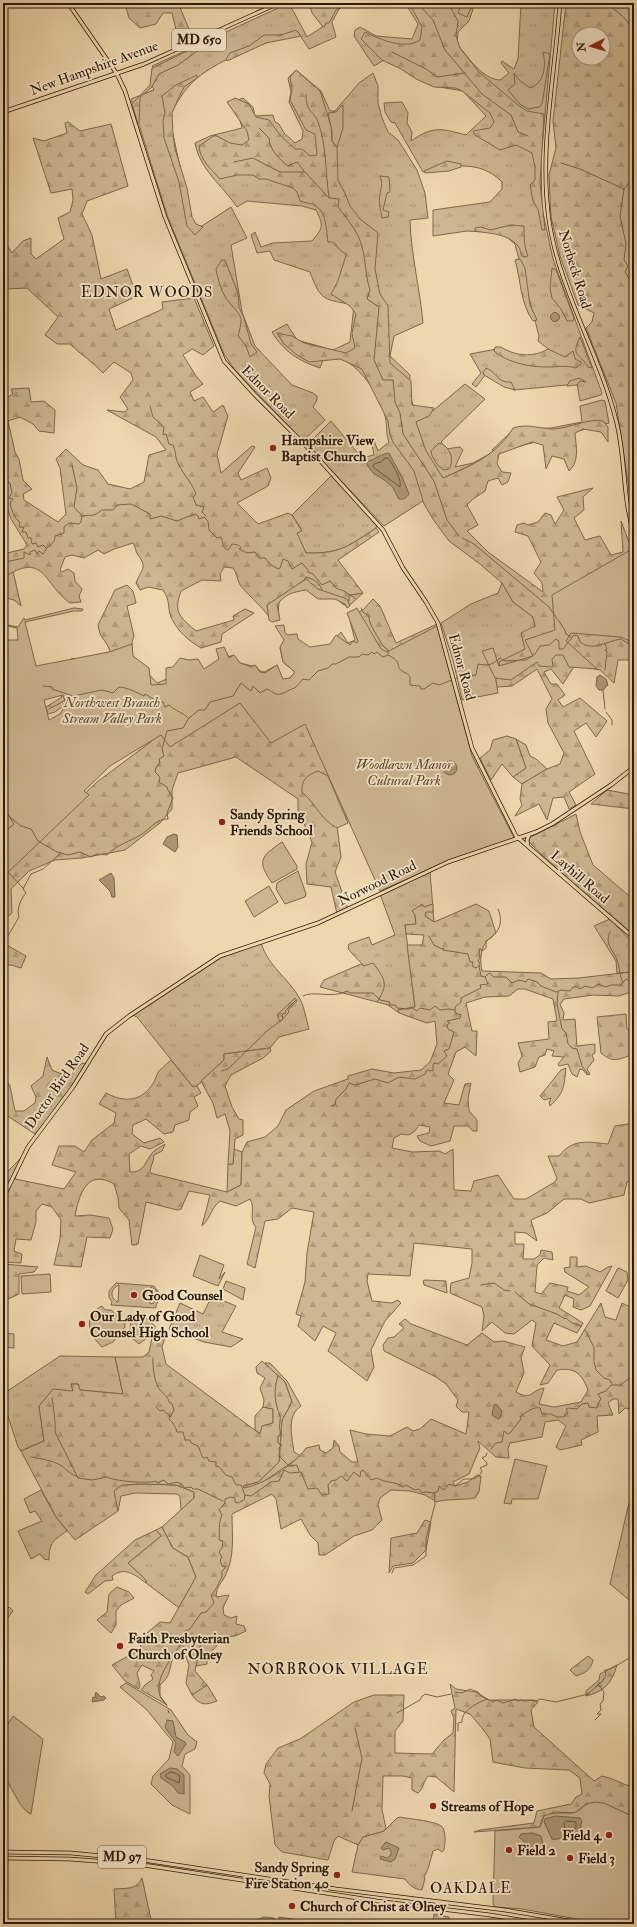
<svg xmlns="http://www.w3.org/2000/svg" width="637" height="1927" font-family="'IM FELL Double Pica',serif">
	<defs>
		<pattern id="grass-tufts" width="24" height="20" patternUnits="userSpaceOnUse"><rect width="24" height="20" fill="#cdb691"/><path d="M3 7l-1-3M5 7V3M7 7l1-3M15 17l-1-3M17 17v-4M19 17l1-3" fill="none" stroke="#b09c7c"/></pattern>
		<pattern id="forest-firs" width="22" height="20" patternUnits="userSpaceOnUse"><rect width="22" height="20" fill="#cdb691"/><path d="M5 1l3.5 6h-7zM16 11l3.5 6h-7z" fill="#b09c7c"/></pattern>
		<pattern id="wetland-marsh" width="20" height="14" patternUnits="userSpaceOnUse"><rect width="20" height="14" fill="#cdb691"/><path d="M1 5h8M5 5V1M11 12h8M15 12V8" fill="none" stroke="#b09c7c"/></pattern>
	</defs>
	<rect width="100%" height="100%" fill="#eed6ad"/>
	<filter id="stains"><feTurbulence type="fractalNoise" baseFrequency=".005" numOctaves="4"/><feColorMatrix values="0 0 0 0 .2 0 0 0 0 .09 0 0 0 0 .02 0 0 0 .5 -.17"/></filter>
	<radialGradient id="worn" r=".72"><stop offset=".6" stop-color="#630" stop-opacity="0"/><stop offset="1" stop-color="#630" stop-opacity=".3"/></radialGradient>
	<path fill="url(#grass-tufts)" stroke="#7d684c" d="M 289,3 L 307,37 L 324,26 L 310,3 L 349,3 L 339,9 L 332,22 L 336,37 L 309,49 L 298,32 C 268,41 219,59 196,79 C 184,89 177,103 169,116 L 193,226 L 202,226 L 231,207 L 247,238 L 231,245 L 242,312 L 255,346 L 292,385 L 313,393 L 317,396 L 317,400 L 313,407 L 325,420 L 305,439 L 301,439 L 235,370 L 224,354 L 167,215 L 131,99 L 154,90 L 151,83 L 157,80 L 152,66 Z
		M 405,3 L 467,3 L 474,6 L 469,21 L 458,32 L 457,44 C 468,57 482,79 500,80 L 509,73 L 501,63 L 502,61 L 514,69 L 518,59 L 521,3 L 555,3 L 541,160 L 542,208 L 553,259 L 602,393 L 601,395 L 580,401 L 577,384 L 514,390 L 486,374 L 476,387 L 472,384 L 481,373 L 470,354 L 502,348 L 521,359 L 539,362 L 551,351 L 538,341 L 539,336 L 515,244 L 502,233 L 467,231 L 433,236 L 433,210 L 490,202 L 502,189 L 502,182 C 480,159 452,166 423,172 L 395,123 L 391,122 L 385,112 L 384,103 L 402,102 L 408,113 L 407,123 L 412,132 L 411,141 C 433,126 440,128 466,135 L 486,116 L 463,91 L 433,86 L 401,68 L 384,60 L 374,66 L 354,36 L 355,30 L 360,27 L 376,36 L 412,39 L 418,24 Z
		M 296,70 L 321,91 L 330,111 L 335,111 L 359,83 L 373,73 L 378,86 L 378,103 L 382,118 L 388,132 L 398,140 L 417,170 L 425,193 L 428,218 L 410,220 C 411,255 420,289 423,323 L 394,336 L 390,356 L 410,375 L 409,393 L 413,405 L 429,414 L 465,384 L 485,399 L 441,442 L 446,449 L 460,447 L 463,450 L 455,467 L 473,463 L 493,452 L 492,450 L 514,429 L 551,428 L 582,422 L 580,406 L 602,400 L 605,401 L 609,423 L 497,452 L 440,480 L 426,499 L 384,526 L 309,447 L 309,443 L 331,421 L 362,458 L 374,455 L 371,439 L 373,438 L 378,451 L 389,442 C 386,435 387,428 386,421 C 383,399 362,368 342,359 C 337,357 330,357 324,357 L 320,368 C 299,361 284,352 272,332 L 287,324 L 297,340 L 333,350 L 350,342 L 354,305 C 324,299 321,302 310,272 L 274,260 L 270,251 L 257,253 L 251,235 L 255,232 L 261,247 L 273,243 L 312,241 C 323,228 324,226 316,210 L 302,206 L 247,201 L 237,207 C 222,185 200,170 195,143 L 210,136 L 242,128 L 235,101 L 243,98 L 253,107 L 255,116 L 273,115 L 275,122 L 279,124 L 284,133 L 295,143 L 302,139 L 303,131 L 289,102 L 291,92 L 288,78 Z
		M 332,475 L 377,524 L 376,528 C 349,546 340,554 306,553 L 296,532 L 302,530 L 292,515 Z
		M 13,571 L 21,606 L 14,600 L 3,597 L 3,578 Z
		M 306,577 C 318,580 322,586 324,597 L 304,580 Z
		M 502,583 L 513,602 L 533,617 L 535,626 L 526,649 L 495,672 L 498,693 L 462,700 L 453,660 L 441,623 L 471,604 L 498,593 Z
		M 363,593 L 351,604 L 344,605 L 339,601 L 349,595 Z
		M 516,739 L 526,745 L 530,756 L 536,759 L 547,769 L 522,784 L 513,777 L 526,768 Z
		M 430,871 L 434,922 L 425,916 L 426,912 L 433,904 L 424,907 L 415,915 L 416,925 L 405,925 L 415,1007 L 398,1010 L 399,1013 L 388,1005 L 377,1002 L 381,995 L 364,966 L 348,949 L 349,944 L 369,937 L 372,945 L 395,935 L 380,894 Z
		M 610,919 L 634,944 L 634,968 L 630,972 L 617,973 L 616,961 L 594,926 Z
		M 261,943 C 269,968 288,977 300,999 C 305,1009 306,1019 309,1029 L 279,1037 L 270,1048 L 224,1054 L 224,1060 L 197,1086 L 193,1087 L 137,1017 L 130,1014 L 220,956 Z
		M 234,1149 L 242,1152 L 241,1185 L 227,1192 L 228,1164 L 233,1164 Z
		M 212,1296 L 236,1306 L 222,1332 L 243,1339 L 231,1347 L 204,1342 L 169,1329 L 180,1303 L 203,1314 Z
		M 60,1356 L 115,1357 L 123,1394 L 80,1390 L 78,1384 L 71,1384 L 73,1391 L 39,1406 L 44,1441 L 21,1451 L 18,1447 L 3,1401 L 3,1394 Z
		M 265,1363 L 270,1363 L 287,1381 L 301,1406 C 286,1416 292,1437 294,1452 L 301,1456 L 257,1486 L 244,1488 L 243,1486 L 258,1482 L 279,1462 L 282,1420 L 292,1402 L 285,1382 L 270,1370 Z
		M 263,1407 L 273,1409 L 273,1423 L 262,1426 L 261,1434 L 255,1430 L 255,1416 Z
		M 515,1459 L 547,1466 L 538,1499 L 512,1499 L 511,1504 L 504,1503 Z
		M 144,1484 L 176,1485 L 194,1492 L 194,1498 L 181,1510 L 180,1496 L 177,1494 L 135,1493 L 121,1496 L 118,1511 L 113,1491 L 122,1485 Z
		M 41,1490 L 56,1517 L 67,1531 C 54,1540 49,1542 49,1560 L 44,1559 L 40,1554 L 31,1559 L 18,1531 L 42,1521 L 35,1511 L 30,1513 L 24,1499 Z
		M 629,1503 L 634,1505 L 634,1604 L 610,1584 Z
		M 162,1527 L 173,1548 L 188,1557 L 196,1577 L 179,1608 L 146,1583 L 146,1580 L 128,1563 L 161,1536 L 156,1530 Z
		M 203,1638 L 224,1638 L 207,1656 L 207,1664 L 196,1666 L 199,1649 Z
		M 207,1685 L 217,1701 C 206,1705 200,1706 192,1695 Z
		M 400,1817 C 408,1819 440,1821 443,1828 C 446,1834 445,1843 444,1850 L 442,1852 L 438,1849 L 433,1851 L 428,1869 L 424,1877 L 425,1878 L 422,1890 C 414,1889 410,1886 405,1879 L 352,1872 L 358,1845 L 363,1837 L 384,1831 L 397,1818 Z"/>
	<path fill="url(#forest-firs)" stroke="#7d684c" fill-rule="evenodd" d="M 178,3 L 192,36 L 179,42 L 172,13 L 163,13 L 156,24 L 140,28 L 129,18 L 125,4 Z
		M 309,3 L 346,3 L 336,10 L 329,23 L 326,23 L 325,26 L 323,27 L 312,13 Z
		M 409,3 L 443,3 L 451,8 L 458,21 L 456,36 L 460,48 L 479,72 L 518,105 L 527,111 L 544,114 L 540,183 L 545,230 L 542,230 L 538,209 L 533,201 L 530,185 L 535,180 L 535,167 L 532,153 L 516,145 L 500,150 L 475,135 L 473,131 L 490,128 L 494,122 L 490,113 L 462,91 L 456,88 L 434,87 L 416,79 L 401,69 L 382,60 L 361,39 L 365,32 C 381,40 405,50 420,40 L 422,27 Z
		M 566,3 L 634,3 L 634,522 L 616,403 L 586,328 L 592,322 L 594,313 L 578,305 L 560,256 L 551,217 L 549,175 L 556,148 L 553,121 ZM 579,34 L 603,34 L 603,58 L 579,58 Z
		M 296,30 L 301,36 L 266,43 L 227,61 L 226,59 L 230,53 L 249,46 L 264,35 L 281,35 Z
		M 200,45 L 203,47 L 178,65 L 159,74 L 151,88 L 140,97 L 139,123 L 138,124 L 132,104 L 150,85 L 152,68 Z
		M 296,70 L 320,91 L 331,126 L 332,141 L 337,147 L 338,181 L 345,193 L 350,206 L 360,219 L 378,233 L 375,269 L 380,294 L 388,306 L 390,363 L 411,381 L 412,405 L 434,408 L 429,416 L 416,422 L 426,451 L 443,478 C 471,466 498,454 513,428 C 528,423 539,429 554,429 C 570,428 588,418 603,421 L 608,427 L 608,442 L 601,432 L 583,429 L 575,433 C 576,446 580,461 569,471 L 564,459 L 552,456 L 546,469 L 543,445 L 532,442 L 499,454 L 497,464 L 502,472 L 511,473 L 508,482 L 502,485 L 498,478 L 488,481 L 485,491 L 473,499 L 467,505 L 478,525 L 467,531 L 488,552 L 543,592 L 542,583 L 534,573 L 541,562 L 528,536 L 515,532 L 517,525 L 524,523 L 528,525 L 538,522 L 545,513 L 551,515 L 555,524 L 564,510 L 557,497 L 593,488 L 583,497 L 584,510 L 574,518 L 585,540 L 600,536 L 611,555 L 623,552 L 621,521 L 630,545 L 634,552 L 634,660 L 618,660 L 614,683 L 600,670 L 575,665 L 563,684 L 551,669 L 544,672 L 551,684 L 557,684 L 565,695 L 558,700 L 563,707 L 580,698 L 607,721 L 596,737 L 586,723 L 574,731 L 595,774 L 569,792 L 576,805 L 569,809 L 564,797 L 553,798 L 547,820 L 539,804 L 515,816 L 522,805 L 520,799 L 522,784 L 547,769 L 560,764 L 564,753 L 548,723 L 546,709 L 552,699 L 537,669 L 512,686 L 497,687 L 495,672 L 500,667 L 499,662 L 525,649 L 521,633 L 535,626 L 533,617 L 513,602 L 502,583 L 480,564 L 449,541 L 433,519 L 424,504 L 414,471 L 393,442 L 390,435 L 388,421 L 362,369 L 340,359 L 309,362 L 297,355 L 284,344 L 277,333 L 292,336 L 304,343 L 346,353 L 355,348 L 352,333 L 356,314 L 350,306 L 331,294 L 338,281 L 346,255 L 332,242 L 328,242 C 326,230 327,213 316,206 C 312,203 305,203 300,201 L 297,192 L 293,188 L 266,179 L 259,179 L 253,175 L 237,175 L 220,179 C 211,169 200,160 199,146 L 215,135 L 230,143 L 242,145 L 249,140 L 247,131 L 227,102 L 235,98 L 249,104 L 256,117 L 269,120 L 280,135 L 295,149 L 302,149 L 310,156 L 317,155 L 315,134 L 306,130 L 290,100 L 292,90 L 290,77 Z
		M 197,75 L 197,78 L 184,87 L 178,99 L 172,113 L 173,134 L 175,149 L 187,188 L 192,217 L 196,224 L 203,227 L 195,235 L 187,226 L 179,182 L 164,138 L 163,121 L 165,113 L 162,96 L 176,85 Z
		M 68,122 L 80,131 L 111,124 L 128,186 L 87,201 L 82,214 L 92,235 L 101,279 L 127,269 L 137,296 L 109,309 L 116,330 L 163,309 L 162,302 L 194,298 L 214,346 L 203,355 L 192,349 L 183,355 L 196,376 L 203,384 L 190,392 L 194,401 L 203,397 L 213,412 L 223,405 L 228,416 L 217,454 L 221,473 L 252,446 L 255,447 L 238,473 L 241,480 L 267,468 L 271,478 L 268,486 L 237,503 L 258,524 L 288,513 L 292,515 L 302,531 L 297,533 L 306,553 C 340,554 349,546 376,528 L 379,532 L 338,560 L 363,593 L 349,595 L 349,601 L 324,597 C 322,586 318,580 306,577 C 295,594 275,588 279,616 L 269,617 C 263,607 243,591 239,583 C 237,578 237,573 233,568 L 224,567 L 220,574 L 221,581 L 202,580 L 181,591 C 173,613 180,617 196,631 L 234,620 L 233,616 L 245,609 L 254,613 L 222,634 L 221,642 L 201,648 C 189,641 177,631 171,617 C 167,607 171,602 163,590 L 148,587 L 140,590 L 136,583 C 141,569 148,568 138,555 C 135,551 136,547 133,543 L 114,549 L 104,554 L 98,550 L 84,558 L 72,555 L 65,557 L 60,570 L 62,572 L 68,569 L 74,573 L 75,581 L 82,589 L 79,596 L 81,602 L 70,603 C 43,584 45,550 3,578 L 3,554 L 24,549 L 27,545 L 11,519 L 3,496 L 3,393 L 8,397 L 13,394 L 11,389 L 29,388 L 31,402 L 44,401 L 55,410 L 54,433 L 39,431 L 33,424 L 20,417 L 8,421 L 15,452 L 19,459 L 23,480 L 32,489 L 23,494 L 24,500 L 58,522 L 66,514 L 60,468 L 56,459 L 66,449 L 83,465 L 98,470 L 108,484 L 130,489 L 144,482 L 149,455 L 166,450 L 156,437 L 107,410 L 124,412 L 128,409 L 120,397 L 133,380 L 131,373 L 114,362 L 103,373 C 93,362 80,354 70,344 L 57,344 L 45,335 L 58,317 L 27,288 L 5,289 L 3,295 L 7,299 L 3,301 L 3,230 L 7,230 L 6,244 L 12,253 L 23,241 L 31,238 L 31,254 L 36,259 L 64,239 L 58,218 L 70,212 L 73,200 L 72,189 L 51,193 L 33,138 L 44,141 L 67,133 L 65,123 Z
		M 447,161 L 461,164 L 461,167 L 449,171 L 425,173 L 424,171 Z
		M 380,176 L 389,177 L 390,192 L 387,193 L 383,210 L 389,212 L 388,217 L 382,218 C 381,211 378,202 380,195 C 381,187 383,184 380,176 Z
		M 511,225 L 524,226 C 524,236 524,247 528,256 L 523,257 C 520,254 521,249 518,246 C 506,233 492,234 475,231 L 475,228 L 481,227 L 490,230 Z
		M 520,259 L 525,268 L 530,305 L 537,320 L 533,321 C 520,303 521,280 515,260 Z
		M 222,260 L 225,260 L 238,293 L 239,307 L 244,318 L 251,344 L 257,352 L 250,357 L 246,346 L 238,336 C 244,315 241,317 229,302 C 222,294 218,280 216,269 Z
		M 552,268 L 556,270 L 574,318 L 573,321 L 567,321 L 561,309 L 552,298 L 550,288 Z
		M 580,337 L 592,368 L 588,367 C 580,353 570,357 580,337 Z
		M 495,347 L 501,347 C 515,356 533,358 548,349 L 565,357 L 573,351 L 575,359 L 581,362 L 581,364 L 576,368 C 565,365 559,367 548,367 C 529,367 508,363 494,351 Z
		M 127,585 L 133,591 L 136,603 L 127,606 L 134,636 L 132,642 L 132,656 L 157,683 L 172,677 L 205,672 L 219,664 L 224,649 L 229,657 L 233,655 L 240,663 L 252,666 L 255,665 L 260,671 L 264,672 L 277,665 L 283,680 L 290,678 L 295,672 L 283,662 L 280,648 L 314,650 L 330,645 L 341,632 L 348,643 L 355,640 L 350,621 L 352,615 L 363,610 L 373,599 L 380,606 L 396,643 L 437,624 L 469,738 L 480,766 L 469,777 L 351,817 L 337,825 L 341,857 L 335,872 L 348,909 L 337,914 L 331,887 L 307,884 L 306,864 L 312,842 L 298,810 L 298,799 L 236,757 L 178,773 L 172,790 L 172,809 L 160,823 L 125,850 L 82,858 L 55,860 L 29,871 L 11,889 L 12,913 L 3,921 L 3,803 L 77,801 L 97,782 L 152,741 L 148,731 L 71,700 L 55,712 L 48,714 L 46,707 L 62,697 L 60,695 L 19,669 L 73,670 L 71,659 L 74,658 L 82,666 L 111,654 L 108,646 L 100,634 L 98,625 L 115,590 Z
		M 507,736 L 516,739 L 526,768 L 513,777 L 502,764 L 491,780 L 480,758 L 490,750 L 493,740 Z
		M 607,790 L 634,795 L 634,809 L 591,804 Z
		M 576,814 L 580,832 L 593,865 L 634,900 L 634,935 L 561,873 L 530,843 L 528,839 L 531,837 Z
		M 422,904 L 424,907 L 433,904 L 433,912 L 426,912 L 425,916 L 434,922 L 476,904 L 489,911 L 496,933 C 493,937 489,938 486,942 C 480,950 480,962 482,971 L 541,973 L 551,979 L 579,978 L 630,972 L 634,968 L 634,991 L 619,996 L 593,995 L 564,999 L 560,1004 L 564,1013 L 563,1020 L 575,1019 L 577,1046 L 595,1044 L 595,1053 L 592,1055 L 594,1060 L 587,1069 L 590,1074 L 587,1075 L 583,1070 L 580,1069 L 577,1077 L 572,1074 L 568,1064 L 559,1066 L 558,1064 L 564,1057 L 552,1056 L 554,1051 L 547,1049 L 545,1055 L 539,1057 L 535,1067 L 520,1072 L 518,1063 L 522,1056 L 518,1043 L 549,1039 L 548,1022 L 557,1021 L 553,999 L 525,989 L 518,989 L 509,996 L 485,997 L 466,1003 L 472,1031 L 477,1031 L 476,1056 L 465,1047 L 456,1052 L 448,1074 L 454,1080 L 444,1103 L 459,1105 L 465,1084 L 471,1083 L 468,1099 L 469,1111 L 477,1120 L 477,1131 L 473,1131 L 468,1126 L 454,1126 L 450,1141 L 431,1146 L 420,1141 L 417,1136 L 429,1133 L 430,1127 L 419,1125 L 415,1131 L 409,1135 L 401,1134 L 394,1138 L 392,1148 L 412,1152 L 439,1151 L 445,1154 L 453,1149 L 454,1190 L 471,1191 L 474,1181 L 498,1175 L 514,1199 L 526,1199 L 555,1182 L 557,1178 L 548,1156 L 559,1156 C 573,1138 588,1142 608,1144 L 615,1126 L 634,1123 L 634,1179 L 627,1182 L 624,1195 L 589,1203 L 581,1199 L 564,1199 L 547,1213 L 531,1220 L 537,1241 L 526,1233 L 515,1232 L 515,1244 L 524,1244 L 523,1259 L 534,1259 L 540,1255 L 541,1250 L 552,1252 L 553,1260 L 544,1258 L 537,1265 L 535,1292 L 541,1294 L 550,1283 L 568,1287 L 567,1291 L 579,1295 L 589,1287 L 565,1272 L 564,1268 L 570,1267 L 570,1257 L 577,1257 L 577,1267 L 586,1266 L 600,1272 L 608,1267 L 612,1266 L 590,1306 L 581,1310 L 573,1307 L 574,1299 L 565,1295 L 559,1308 L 583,1323 L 577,1333 L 554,1323 L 546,1340 L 563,1346 L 577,1342 L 601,1303 L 605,1317 L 616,1320 L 622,1303 L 632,1308 L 634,1322 L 634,1410 L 625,1408 L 619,1414 L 618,1399 L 613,1399 L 608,1403 L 613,1415 L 597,1416 L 598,1432 L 581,1440 L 582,1445 L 560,1450 L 556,1447 L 566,1426 L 558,1420 L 545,1422 L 542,1437 L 510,1443 L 508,1449 L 509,1458 L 496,1457 L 478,1441 L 480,1448 L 469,1474 L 453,1482 L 455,1486 L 468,1482 L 477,1475 L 481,1476 L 479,1492 L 475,1498 C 465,1500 442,1499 437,1502 L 425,1495 L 410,1491 L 391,1490 L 380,1498 L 378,1505 L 382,1520 L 372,1530 L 354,1536 L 325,1555 L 319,1555 L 318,1543 L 310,1535 L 301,1519 L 281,1529 L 276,1499 L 272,1494 L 232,1514 C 232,1534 235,1556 226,1574 C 222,1584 217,1584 216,1597 L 229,1595 L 223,1608 L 224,1615 L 231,1618 L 237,1616 L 236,1624 L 244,1626 L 246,1631 L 235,1636 L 203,1638 L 199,1649 L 195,1671 L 207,1685 L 192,1695 L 186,1683 L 189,1665 L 184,1652 L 176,1653 C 167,1666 174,1673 160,1685 L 160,1696 L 167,1705 L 141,1690 L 145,1685 L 153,1679 L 151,1675 L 154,1671 L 142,1665 L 137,1673 L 140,1685 L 139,1689 L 125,1681 L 112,1665 L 141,1649 L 140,1639 L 160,1622 L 170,1623 L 196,1577 L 188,1557 L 173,1548 L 162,1527 L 194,1498 L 194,1492 L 176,1485 L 144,1484 L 122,1485 L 114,1491 L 118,1511 L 75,1540 L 56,1517 L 21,1451 L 44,1441 L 39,1406 L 53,1389 L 73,1391 L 71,1384 L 78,1384 L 80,1390 L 123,1394 L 115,1357 L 143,1357 L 149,1352 L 152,1338 L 165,1337 L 162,1347 L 166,1364 L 260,1434 L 262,1426 L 273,1423 L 273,1409 L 263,1407 L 264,1400 L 260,1388 L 265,1378 L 257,1373 L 256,1367 L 262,1361 L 285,1382 L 292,1402 L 282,1420 L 279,1462 L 258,1482 L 243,1486 L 244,1488 C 265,1484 294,1465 306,1448 L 319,1445 L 320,1450 L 326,1453 L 333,1448 L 334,1440 L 339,1446 L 340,1452 L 352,1462 L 358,1462 L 350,1430 L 366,1434 L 390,1436 L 407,1427 L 413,1431 L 420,1429 L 431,1419 L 466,1434 L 469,1412 L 462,1412 L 456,1406 L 458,1400 L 446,1384 L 436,1377 L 384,1351 L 383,1345 L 388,1338 L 394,1337 L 404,1328 L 399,1324 L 405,1319 L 411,1324 L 467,1345 L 482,1333 L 494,1342 L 503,1341 L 525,1347 L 521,1357 L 524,1373 L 516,1392 C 533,1401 529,1391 544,1388 L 539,1404 L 554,1407 L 581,1402 L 588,1390 C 582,1374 575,1367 557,1370 L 548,1383 L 540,1385 L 550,1365 L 532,1346 L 536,1323 L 532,1320 L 514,1334 L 505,1333 L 492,1322 L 482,1331 L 484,1316 L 482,1307 L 450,1293 L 451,1283 L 469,1278 L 472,1263 L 472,1249 L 414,1243 L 410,1276 L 368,1274 L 367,1281 L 372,1301 L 392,1303 L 398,1300 L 401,1303 L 385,1321 L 371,1350 L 374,1367 L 367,1381 L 328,1351 L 336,1333 L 323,1326 L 315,1341 L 298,1326 L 301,1316 L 296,1314 L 305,1282 L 307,1253 L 314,1212 L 292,1208 L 278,1219 L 265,1221 L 255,1268 L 247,1264 L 256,1227 C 248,1220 256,1208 250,1199 L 236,1206 L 220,1201 C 211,1208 212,1216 202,1226 L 210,1195 L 189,1191 L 181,1209 L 177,1210 L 146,1202 L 138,1244 L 135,1245 L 132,1245 L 129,1220 L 119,1208 L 118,1197 L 114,1184 C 87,1168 79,1195 75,1216 L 90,1215 L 109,1218 L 113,1229 L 110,1238 L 87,1237 L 81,1267 L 54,1265 L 60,1239 L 61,1220 L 52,1207 L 42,1204 L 36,1211 L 36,1222 L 31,1240 L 16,1239 L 14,1251 L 22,1254 L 21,1263 L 3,1262 L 3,1252 L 8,1242 L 3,1240 L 3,1176 L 23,1156 L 15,1179 L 64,1189 L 76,1172 L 52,1165 L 59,1146 L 75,1146 L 84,1152 L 92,1140 L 114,1123 L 116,1113 L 99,1104 L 106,1093 C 125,1103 142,1102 154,1082 C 156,1078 157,1074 159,1071 C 163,1067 167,1064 171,1060 L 193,1087 L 197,1086 L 201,1093 L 194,1097 L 198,1106 L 190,1112 L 189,1120 L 175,1125 L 173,1132 L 164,1134 L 146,1119 L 133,1125 L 132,1134 L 144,1143 L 160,1138 L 164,1142 L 150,1149 L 141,1146 L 129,1154 L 130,1172 C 144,1173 145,1162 152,1153 C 155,1149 161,1147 165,1144 L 162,1151 L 154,1155 C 154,1162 150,1166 150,1173 L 227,1192 L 241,1185 L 242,1152 L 247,1142 L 265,1137 L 278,1126 L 286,1110 L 314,1091 L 348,1079 L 348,1076 L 372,1069 L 394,1073 L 421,1070 L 430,1062 L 437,1044 L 435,1021 L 427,1023 L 399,1013 L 398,1010 L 415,1007 L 407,945 L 422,945 L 424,935 L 406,934 L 405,925 L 416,924 L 415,915 L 412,911 Z
		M 3,943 L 26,956 L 21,968 L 11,965 L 3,965 Z
		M 373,963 C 385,979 389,984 377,1002 L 320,987 L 324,980 L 361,964 L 364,966 Z
		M 295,998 L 297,1001 L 288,1010 L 289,1012 L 280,1022 L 277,1015 Z
		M 626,1014 L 627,1029 L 634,1032 L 634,1054 C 619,1059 614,1064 601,1053 L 597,1017 Z
		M 270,1048 L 271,1051 L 263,1058 L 231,1075 L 225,1086 L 232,1107 L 239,1119 L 243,1120 L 243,1135 L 235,1139 L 233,1164 L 228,1164 L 230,1131 L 225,1114 L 217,1118 L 213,1103 L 201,1081 L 224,1060 L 224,1054 Z
		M 47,1057 L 52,1070 L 69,1077 L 82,1063 L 88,1064 L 54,1112 L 35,1134 L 3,1113 L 3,1075 L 10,1086 L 15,1111 L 24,1111 L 35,1103 L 36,1097 L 31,1086 L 43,1076 Z
		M 566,1068 C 564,1087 564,1093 550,1106 L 549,1103 L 551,1098 L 544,1100 L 540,1096 L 561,1070 Z
		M 3,1264 L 38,1267 L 34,1272 L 19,1274 L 19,1294 L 8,1299 L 3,1298 Z
		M 618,1268 L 627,1272 L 628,1280 L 618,1298 L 606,1291 Z
		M 425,1280 L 446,1281 L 447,1293 L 424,1285 L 423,1281 Z
		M 425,1520 L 431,1522 L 426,1550 L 413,1563 L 393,1566 L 389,1573 L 391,1538 L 417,1533 Z
		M 156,1530 L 161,1536 L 128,1563 L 146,1580 L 146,1583 C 135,1575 125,1566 112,1576 L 113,1580 L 105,1581 L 88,1594 L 85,1592 L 96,1575 L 135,1540 Z
		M 117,1587 L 129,1592 L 134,1598 L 121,1605 L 116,1611 L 116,1625 L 111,1633 L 97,1620 L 107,1612 L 109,1594 Z
		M 588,1656 L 593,1660 C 591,1670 585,1673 576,1676 L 570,1670 Z
		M 617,1665 C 612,1683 604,1692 586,1696 L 586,1691 L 599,1680 L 600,1674 Z
		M 450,1684 L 456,1689 L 476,1692 L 489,1700 L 531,1700 L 538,1702 L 531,1710 L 534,1727 L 594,1781 L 602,1776 C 614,1778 622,1785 634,1787 L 634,1823 L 587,1803 L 575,1813 L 553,1812 L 542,1819 L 540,1827 L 474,1832 L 480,1830 L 534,1823 L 537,1811 L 571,1804 L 576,1797 L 582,1794 L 580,1778 L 569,1770 L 525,1768 L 493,1762 L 490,1739 L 482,1728 L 470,1714 L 456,1709 L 454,1792 L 436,1777 L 428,1776 C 423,1782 424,1788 418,1793 L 412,1790 L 412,1778 L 403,1776 L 383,1776 L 382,1810 L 386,1828 L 384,1831 L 363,1837 L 358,1845 L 338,1836 L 334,1841 L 328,1860 L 282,1852 L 275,1845 L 269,1796 L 270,1784 L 264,1773 L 266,1764 L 278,1748 L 300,1739 L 354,1702 L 374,1695 L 404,1695 L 403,1721 L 395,1731 L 395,1753 L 432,1754 L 444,1740 L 453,1733 L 454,1718 L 451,1711 L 455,1708 Z
		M 142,1878 L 152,1924 L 116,1924 L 114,1889 C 127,1888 136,1890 142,1878 Z
		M 434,1914 L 449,1917 L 450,1924 L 434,1924 L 433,1922 Z
		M 263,1917 L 274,1918 L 274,1924 L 249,1924 Z
		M 279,1917 L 300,1920 L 299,1924 L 279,1924 Z"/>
	<path fill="url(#wetland-marsh)" stroke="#7d684c" d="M 439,443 C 450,446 455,460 449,469 L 444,470 C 438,466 432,459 431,451 Z"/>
	<path fill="#cdb691" stroke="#7d684c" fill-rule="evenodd" d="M 461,5 L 471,8 L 467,17 L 458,13 Z
		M 543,52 L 550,54 L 542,104 L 539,107 L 528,109 L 520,104 L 508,90 L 515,84 L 514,73 L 518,79 L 530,88 C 545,83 546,65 543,52 Z
		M 342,105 L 343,106 L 343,128 L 337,147 L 332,141 L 332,131 L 328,113 L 336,112 Z
		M 486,368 C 496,371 498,384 511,382 L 515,390 L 504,387 L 484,375 L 483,372 Z
		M 579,378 L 586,382 L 580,381 L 577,385 L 567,386 L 570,381 Z
		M 634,548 L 634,643 L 621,637 L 571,633 L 566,641 L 597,669 L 569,667 L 563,655 L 556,655 L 552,659 L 553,667 L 539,666 L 537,662 L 511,680 L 495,678 L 482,651 L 493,648 L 499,666 L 533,656 L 525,640 L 555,630 L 552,595 Z
		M 306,579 L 318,589 L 347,599 L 350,606 L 347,608 L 345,604 L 335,599 L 318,599 L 306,590 C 293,592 285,594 277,605 L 280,620 L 272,622 L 269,620 L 267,605 Z
		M 74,608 L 83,609 L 82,611 L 74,611 L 25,622 L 36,666 L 109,652 L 132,644 L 133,656 L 149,668 L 151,685 L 166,684 L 166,668 L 173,667 L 180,658 L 189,660 L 198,659 L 204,669 L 219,659 L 216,649 L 224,647 L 229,658 L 234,655 L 240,663 L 252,667 L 255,665 L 260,672 L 265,673 L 277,665 L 283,679 L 290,678 L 295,672 L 283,662 L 280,647 L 284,640 L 275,626 L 284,625 L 285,633 L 288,635 L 297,634 L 298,639 L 310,647 L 330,644 L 336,635 L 350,645 L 353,641 L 357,643 L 358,641 L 347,613 L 357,608 L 381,649 L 387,652 L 437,626 L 472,756 L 514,838 L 447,861 L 380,891 L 305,724 L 271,743 L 240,703 L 170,747 L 161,735 L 110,766 L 84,791 L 89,795 L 3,877 L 3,833 L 14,824 L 3,806 L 3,640 L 18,640 L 17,628 L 7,626 L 8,625 L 18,627 L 24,618 L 25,620 ZM 63,695 L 66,704 L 60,714 L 49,720 L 44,700 Z
		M 318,771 L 328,776 L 348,823 L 337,828 C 321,820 316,804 302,792 C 301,780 307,775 318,771 Z
		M 282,842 L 297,866 L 297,869 L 272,883 C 257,861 260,857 282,842 Z
		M 298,871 L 306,894 L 305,897 L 285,904 L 276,889 L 277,883 Z
		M 269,886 L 278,902 L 254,917 L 245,901 Z
		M 200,1255 L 224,1265 L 219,1279 L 225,1272 L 218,1286 L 193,1276 Z
		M 50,1274 L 51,1292 L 22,1294 L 21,1276 Z
		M 226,1281 L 245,1288 L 243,1300 L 223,1289 Z
		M 116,1283 L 154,1286 L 160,1294 L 159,1300 L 156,1305 L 156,1308 L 111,1305 L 112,1302 L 109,1297 L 109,1291 ZM 119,1285 L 118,1302 L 117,1302 C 110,1297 110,1289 119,1285 ZM 151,1287 L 156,1290 L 157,1297 L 154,1303 L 150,1304 Z
		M 102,1306 L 105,1310 L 111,1310 L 125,1323 L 125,1327 L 113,1342 L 102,1347 C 89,1335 82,1316 102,1306 Z
		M 139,1312 L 155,1326 L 155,1328 L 148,1337 L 139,1344 L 132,1338 C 129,1328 129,1318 139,1312 Z
		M 3,1333 L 14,1334 L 14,1348 L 3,1347 Z
		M 9,1607 L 13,1611 L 4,1623 L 3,1614 Z
		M 126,1683 L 171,1710 L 188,1735 L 197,1742 L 195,1749 L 185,1754 L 182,1766 L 190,1775 L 190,1814 L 172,1805 L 151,1784 L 153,1776 L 169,1759 L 173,1742 L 147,1710 L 120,1687 Z
		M 13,1716 L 43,1739 L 31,1814 L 27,1812 L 20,1804 L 3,1774 L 3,1731 Z
		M 595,1802 L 604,1803 L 634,1817 L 634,1924 L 604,1924 L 522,1909 L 495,1907 L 493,1904 L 495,1831 L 540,1827 L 544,1816 C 556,1811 562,1814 573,1813 C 580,1812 583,1803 595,1802 Z"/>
	<path fill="#ac9675" stroke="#796449" d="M550.5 317a4.5 4.5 0 1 1 9 0a4.5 4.5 0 1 1-9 0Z
		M 389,453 L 403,479 L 409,494 C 406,498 404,500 399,499 C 395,493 394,487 388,483 C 381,476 372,476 367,464 L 367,462 C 372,460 385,453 389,453 Z
		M 600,675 L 606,679 L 608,685 L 603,690 L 599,690 L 596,686 L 597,677 Z
		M443 768a7 7 0 1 1 14 0a7 7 0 1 1-14 0Z
		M 174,834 L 177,835 L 178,847 L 175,852 L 163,844 L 167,837 Z
		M 111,873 L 114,878 L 115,897 L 112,897 L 110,891 L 99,880 Z
		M 496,1404 L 502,1411 L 500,1418 L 498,1419 L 492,1415 L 494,1405 Z
		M 96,1692 L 101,1697 L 104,1696 L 106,1698 L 104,1700 L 92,1702 L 93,1697 L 97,1698 L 95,1696 Z
		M 167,1720 L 173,1721 L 176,1737 L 185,1742 L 186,1744 L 178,1756 L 174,1752 L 176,1743 L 165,1727 Z
		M 170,1768 L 177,1769 L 184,1775 L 184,1794 L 178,1793 L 173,1786 L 161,1778 L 160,1774 Z
		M 555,1816 L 580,1818 L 582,1821 L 580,1831 C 575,1834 557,1841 552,1839 L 544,1822 L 545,1819 Z
		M 533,1833 L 541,1836 L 544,1849 L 538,1854 L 519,1837 L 521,1834 Z
		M 386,1842 L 399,1848 L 395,1859 L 391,1862 L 380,1859 L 381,1856 L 387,1858 L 391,1855 L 391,1851 L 389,1848 L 383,1850 L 381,1848 Z"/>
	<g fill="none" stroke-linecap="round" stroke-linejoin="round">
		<path stroke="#6c583e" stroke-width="1" d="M 385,458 L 388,458 C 393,465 402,479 400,487 L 373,467 L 374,464 L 381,462 Z
			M 171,1772 L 175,1773 L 180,1776 L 179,1783 L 166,1777 L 166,1775 Z
			M 566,1821 L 576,1822 L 576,1828 L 565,1831 L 564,1823 Z"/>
		<path stroke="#796449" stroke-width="1" d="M 606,3 C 617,12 631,20 634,35
			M 418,4 L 433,20 L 445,50 L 482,94 L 511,115 L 518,132 L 528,136
			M 392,52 L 426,69 L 437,77 L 465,73
			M 306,95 C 306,113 313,109 318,122 C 327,146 325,172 329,197
			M 259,128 L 269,138 C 269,149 280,160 288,166 L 297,162 L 304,171
			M 634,153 L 634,163
			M 234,162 L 253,158 L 280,172 L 305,172 L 329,198 L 339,199 L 338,207 C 347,219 358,231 362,247 C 366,261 365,275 370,290 L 367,299 L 379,307 L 374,360 L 383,380 L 393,380 L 395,402 L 400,413 L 403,434 L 434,481 L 447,520 L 459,536
			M 561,163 L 580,169 L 624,189 L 620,216 L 626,244 L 624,260 L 628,266 L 625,272 L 634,286
			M 624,189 L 629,183 L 634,166
			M 150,406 L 153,417 L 164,427 L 163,435 L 166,434 L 169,444 L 173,445 C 176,451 175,456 177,461 C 181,472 192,482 196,494 L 193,497 L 196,505 L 204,507 L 202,512 L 206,516
			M 72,465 L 77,488 L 74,507 L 82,516
			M 3,472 L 7,478 L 6,481 L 10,483 L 12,493 L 9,498 L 13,499 L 10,503 C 11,508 14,519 20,522 L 19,527 L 24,527 L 22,532 L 26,532 L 28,538 L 31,538 L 32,544 L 36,543 L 38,547 L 43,545 L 46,548
			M 462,538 L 474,544 L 549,607 L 565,630 L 566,634 L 571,637
			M 3,565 L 5,562 L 24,558 L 24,552 L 30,555 L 30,552 L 35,550 L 37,554 L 39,551 L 43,554 C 45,552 45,550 47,548 C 51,543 55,544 55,536 L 64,533 L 64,527 L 69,523 L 79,524 L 81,522 L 82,516 C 94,514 91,518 102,510 L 113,510 L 117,505 L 131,504 L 150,514 L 150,519 L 161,516 L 177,521 L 195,514 L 198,516 L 199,519 L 204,517 L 208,521 L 209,530 L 217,538 L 221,537 C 224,542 220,546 228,550 L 232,544 C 236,545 239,544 241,548 L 239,549 L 247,553 L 255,552 L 259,558 L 265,558 L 270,564 L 278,569 L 280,568 L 283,559 L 288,561 L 292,569 L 302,563 L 308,570 L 308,572 L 313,574 L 322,585 L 330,581 L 336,588 L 344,591 L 356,599
			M 361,608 L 363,612 L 369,616 C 368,624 379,638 383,646 L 388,650 L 388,654
			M 605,670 L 607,651 L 605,650 L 607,649 L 605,644
			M 43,686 L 52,687 L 52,689 L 73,696
			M 603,690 L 605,709
			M 49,709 L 73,696 L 102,690 L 113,693 L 119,687 C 126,687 138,693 144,696 L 145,694 L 153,699 L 158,699 L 159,702 L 163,702 L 165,707 L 169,705 C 175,711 184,713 188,718
			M 606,712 L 612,720 L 612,725
			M 5,813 L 21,826 L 31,829 L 38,841 L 57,852 L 68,855 L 80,852 L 91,857 L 97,854 L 107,855 C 117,844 130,842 142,834 C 150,829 157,818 168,819 L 167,813 L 173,798 L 168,790 L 167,787 L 159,782 L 160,777 L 155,772 L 156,768 L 160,763 L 159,759 L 164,756 L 162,749 L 167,731 L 183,728 L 189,718 L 199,710 L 205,710 L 210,702 L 233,696 L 241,683 L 251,691 L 253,686 L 260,693 L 267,689 C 270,690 273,693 276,694 C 282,696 289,689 295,688 L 303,679 L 309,680 L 318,671 L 328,668 L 332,664 L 336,664 L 349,657 L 359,657 L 362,654 L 368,655 L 372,652 L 374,654 L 377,652 L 383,657 L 388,655 C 403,662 395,666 402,671 C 405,673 408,673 410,677 L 410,685 L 420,686 L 421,689 L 424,689 L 433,683 L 439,685 L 467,674 L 470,676 L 476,675 L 478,664 C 488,666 492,665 500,658 L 505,661 L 526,660 L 535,654 L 540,646 L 549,645 L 556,639 L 559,641 L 559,649 L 563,649 L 574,635 L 578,636 L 580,642 C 592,652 607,641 621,639 L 634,647
			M 3,871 L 6,870 L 24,889
			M 610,932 C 604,945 614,950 617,960 C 620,967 619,976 623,982
			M 429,936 L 434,945 L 442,949 L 444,948 L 443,950 L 468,954 L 470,962 L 473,962 L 472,966 L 476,968 L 479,966 L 481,976 L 485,977
			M 5,941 L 19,917 C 16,910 21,898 26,893 L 23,889 L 31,874 L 43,869 L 60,854
			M 479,966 L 480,963 L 478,961 L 480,957 L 479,949 L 481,949 L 482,951 L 486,948 L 486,941 C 499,933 504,923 498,909
			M 558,992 L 557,1004 L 562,1029 L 566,1033 L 568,1044 L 572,1048 L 577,1049 L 582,1066 L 587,1073
			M 303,996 C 312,990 333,999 347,991 L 350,993 L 373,993 L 380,1000 L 390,1002 L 389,1005 L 395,1005 L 397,1008 L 408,1009 L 412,1008 L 417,1011 L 420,1008 L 430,1010 L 435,1006 L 440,1010 L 448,1009 L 455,1010
			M 222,1071 L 228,1069 L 267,1031 L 283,1019 L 282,1014 L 286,1013 L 285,1011 L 296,1000
			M 331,1106 L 335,1105 L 336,1099 L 346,1089 L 349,1083 L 355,1085 L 375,1079 L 388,1083 L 399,1077 L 415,1079 L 425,1074 L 427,1070 L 433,1071 L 433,1064 L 435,1063 L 438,1064 L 447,1056 L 444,1051 L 449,1049 L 454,1032 L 448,1029 L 447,1025 L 450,1023 L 447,1021 L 460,1018 L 461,1015 L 455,1013 L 455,1007 L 461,1002 L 461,998 L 481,988 L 480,985 L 488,984 L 485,977 L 489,973 L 494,977 L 506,977 L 512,983 L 519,980 L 526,982 L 528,979 L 537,982 L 541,986 L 556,992 L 561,990 L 570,991 L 573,987 L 577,987 L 580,989 L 585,986 C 593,988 592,989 598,984 L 606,987 L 611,985 L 621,985 L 626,979 L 634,983
			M 481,1285 L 494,1283 L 504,1290 L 510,1291
			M 515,1292 L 529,1304 L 557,1314 L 565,1319 L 566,1318 L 572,1323 L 582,1326
			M 585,1330 L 594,1347 L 594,1362 L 596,1370 L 604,1378 L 610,1380 L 612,1384
			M 153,1358 C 152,1365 155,1386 160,1390 C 164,1394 168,1397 169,1402 L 172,1404 L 174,1410 L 170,1417
			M 278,1376 C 273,1390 275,1404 280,1416 C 281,1419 278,1427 281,1434 L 278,1437 L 278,1443 L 282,1445 L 279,1448 L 280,1457 L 289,1466 L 297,1465 L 299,1471
			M 52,1398 C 53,1403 56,1427 55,1432 L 78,1478 L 92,1480 L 107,1477 C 114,1481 147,1484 156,1481 L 157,1483 L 164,1480 L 168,1484 L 178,1482 L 185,1488 L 191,1487 L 193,1489 L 198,1489 L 223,1501
			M 156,1407 L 160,1411 L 163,1410 L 170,1416 L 169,1419 C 173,1422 176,1428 177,1432 L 183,1432 L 185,1440 L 190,1440 L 191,1443 L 198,1446 L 203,1458 L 207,1457 L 209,1461 L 216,1462 L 216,1467 L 218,1466 L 226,1475 L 232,1477 L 236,1485 L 241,1485 L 245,1495
			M 491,1449 L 496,1443 L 502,1442 L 504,1431 L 508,1434 L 510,1433 L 521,1419 L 520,1417 C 525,1413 534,1406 540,1408 L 542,1414 L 551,1414 L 557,1417 L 563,1417 L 568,1413 L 566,1409 L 568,1408 L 577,1409 L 582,1404 L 588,1403 L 589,1407 L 597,1408 L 598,1403 L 601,1399 L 598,1394 L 606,1391 L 611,1385 L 621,1385 L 629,1378 L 632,1378 L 634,1382
			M 31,1457 C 42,1459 52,1460 62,1466 C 67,1470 71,1475 78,1477
			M 392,1573 L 394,1568 L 413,1565 L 426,1556 L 426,1539 L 435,1504 L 434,1493
			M 150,1661 L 155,1658 L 167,1656 L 168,1653 L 173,1653
			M 455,1692 L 462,1693 L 470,1689 L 478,1692 L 481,1696 L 493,1702 L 497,1700 L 503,1703 L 516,1699 L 518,1701 L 521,1700 L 524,1701 L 534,1700 L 536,1701 L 540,1699 L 556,1702 L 588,1694 L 598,1685
			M 167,1706 C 165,1703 163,1701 161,1698 C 151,1679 177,1652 185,1638 L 184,1632 L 190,1629 L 201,1613 L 206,1612 L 214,1603 L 211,1595 C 217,1589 218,1584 222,1577 L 222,1571 L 226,1567 L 222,1566 L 220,1560 L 222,1557 L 219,1552 L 222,1548 L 223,1541 L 219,1540 C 220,1532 218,1523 222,1515 L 219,1510 L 225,1503 L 225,1499 L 230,1497 L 235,1498 L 235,1502 L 238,1503 L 244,1500 L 245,1495 L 251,1496 L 271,1482 L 279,1481 L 284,1470 L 290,1473 L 301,1472 L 308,1489 L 317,1488 L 322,1495 L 329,1494 L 328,1485 L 331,1481 L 336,1480 L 341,1476 L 347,1481 L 354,1472 L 360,1477 L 361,1471 L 363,1470 L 371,1480 L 377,1478 C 385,1483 395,1481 403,1487 L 406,1485 L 415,1490 L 419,1489 L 422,1493 L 425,1492 L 434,1493 L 438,1491 L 439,1486 L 444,1490 L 449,1484 L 455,1486 L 464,1479 C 471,1479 478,1480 482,1471 L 480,1468 L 487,1465 L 487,1463 L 482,1458 L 486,1456 L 487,1453
			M 168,1710 L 169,1713
			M 397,1713 L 420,1700 L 422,1696 L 423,1696 L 425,1694 L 437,1697 L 451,1694
			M 595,1720 L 601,1714 L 597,1714 L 601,1710 L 600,1704 L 603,1701 L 604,1692 L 598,1684 L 602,1682 L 606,1675 L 605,1670 C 610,1671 625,1660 631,1657 L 631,1655 L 634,1653
			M 458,1731 L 458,1723 L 462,1722 C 461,1711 477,1703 487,1699
			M 352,1811 L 362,1758 L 355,1728
			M 445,1924 L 446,1917"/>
		<g stroke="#2d1907" stroke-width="4.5">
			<path id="major" d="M 68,3 L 117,74 L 125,91 L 165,217 L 224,361 L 254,394 L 315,455 L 383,530 L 403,568 L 426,602 L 438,623 L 472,748 L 516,836 L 634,938
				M 560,3 C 555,75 539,148 549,220 C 559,290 599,352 616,420 C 626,457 622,497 634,533
				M 3,112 L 144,64 L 279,3
				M 528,846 L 527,840 L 529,835
				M 3,1198 L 28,1147 L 73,1087 L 106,1034 L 129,1016 L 220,956 L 318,923 L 448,862 L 536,832 L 552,824 L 611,785 L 634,767
				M 3,1852 L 71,1853 L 143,1860 L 336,1889 L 505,1910 L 587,1924
				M 3,1858 L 69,1859 L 137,1864 L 377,1901 L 490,1915 L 545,1924
				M 384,1910 L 388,1904 L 392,1903"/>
		</g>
		<use href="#major" stroke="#eed6ad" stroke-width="3"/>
	</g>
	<g fill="#8f2418" stroke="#f4e4ca" stroke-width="1.5">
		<circle cx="273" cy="448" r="4"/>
		<circle cx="222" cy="822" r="4"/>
		<circle cx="134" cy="1295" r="4"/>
		<circle cx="82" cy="1324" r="4"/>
		<circle cx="120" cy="1646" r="4"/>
		<circle cx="433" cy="1806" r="4"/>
		<circle cx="609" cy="1835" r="4"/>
		<circle cx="509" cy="1850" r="4"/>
		<circle cx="570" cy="1858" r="4"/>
		<circle cx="337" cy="1875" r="4"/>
		<circle cx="292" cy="1906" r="4"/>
	</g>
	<g text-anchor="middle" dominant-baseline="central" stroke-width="3.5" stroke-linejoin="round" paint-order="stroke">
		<g fill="#f4e4ca" stroke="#695642" stroke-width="1">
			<rect x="172" y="29" width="54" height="22" rx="3"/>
			<rect x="98" y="1846" width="48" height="22" rx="3"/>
		</g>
		<g font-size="13" font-weight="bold" fill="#2d1907">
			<text x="199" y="40">MD 650</text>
			<text x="122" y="1857">MD 97</text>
		</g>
		<g font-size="14" fill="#2d1907" stroke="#f4e4ca">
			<text transform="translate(94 68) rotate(-20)">New Hampshire Avenue</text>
			<text transform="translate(575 269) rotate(73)">Norbeck Road</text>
			<text transform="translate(268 392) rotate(45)">Ednor Road</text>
			<text transform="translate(462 667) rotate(75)">Ednor Road</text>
			<text transform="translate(580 877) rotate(41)">Layhill Road</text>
			<text transform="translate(377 883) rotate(-26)">Norwood Road</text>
			<text transform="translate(57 1086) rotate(-55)">Doctor Bird Road</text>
		</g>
		<g font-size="14" font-weight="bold" fill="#2d1907" stroke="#f4e4ca" text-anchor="start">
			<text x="281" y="440">Hampshire View<tspan x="281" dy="16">Baptist Church</tspan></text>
			<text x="230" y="814">Sandy Spring<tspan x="230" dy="16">Friends School</tspan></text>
			<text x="142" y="1295">Good Counsel</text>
			<text x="90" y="1316">Our Lady of Good<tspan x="90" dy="16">Counsel High School</tspan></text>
			<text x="128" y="1638">Faith Presbyterian<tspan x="128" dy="16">Church of Olney</tspan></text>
			<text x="441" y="1806">Streams of Hope</text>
			<text x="601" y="1835" text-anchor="end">Field 4</text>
			<text x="517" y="1850">Field 2</text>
			<text x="578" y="1858">Field 3</text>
			<text x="329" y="1867" text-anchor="end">Sandy Spring<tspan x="329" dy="16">Fire Station 40</tspan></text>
			<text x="300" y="1906">Church of Christ at Olney</text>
		</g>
		<g font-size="14" font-style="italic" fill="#5d4830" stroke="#f4e4ca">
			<text x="112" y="702">Northwest Branch<tspan x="112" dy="16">Stream Valley Park</tspan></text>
			<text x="404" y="764">Woodlawn Manor<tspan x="404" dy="16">Cultural Park</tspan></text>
		</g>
		<g font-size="15" letter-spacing="1" fill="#2d1907" stroke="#f4e4ca">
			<text x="147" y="292">EDNOR WOODS</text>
			<text x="338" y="1669">NORBROOK VILLAGE</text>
			<text x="471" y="1888">OAKDALE</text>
		</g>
	</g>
	<rect width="637" height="1927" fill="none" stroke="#eed6ad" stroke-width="16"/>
	<rect x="4" y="4" width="629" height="1919" fill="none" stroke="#2d1907" stroke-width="2"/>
	<rect x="8" y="8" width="621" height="1911" fill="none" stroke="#2d1907"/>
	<g transform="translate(591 46) rotate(265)"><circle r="19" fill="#f4e4ca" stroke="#a4937c"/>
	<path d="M0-3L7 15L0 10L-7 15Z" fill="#8f2418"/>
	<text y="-6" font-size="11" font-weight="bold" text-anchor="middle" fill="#2d1907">N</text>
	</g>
	<rect width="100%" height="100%" filter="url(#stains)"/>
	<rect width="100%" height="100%" fill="url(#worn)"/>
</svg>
